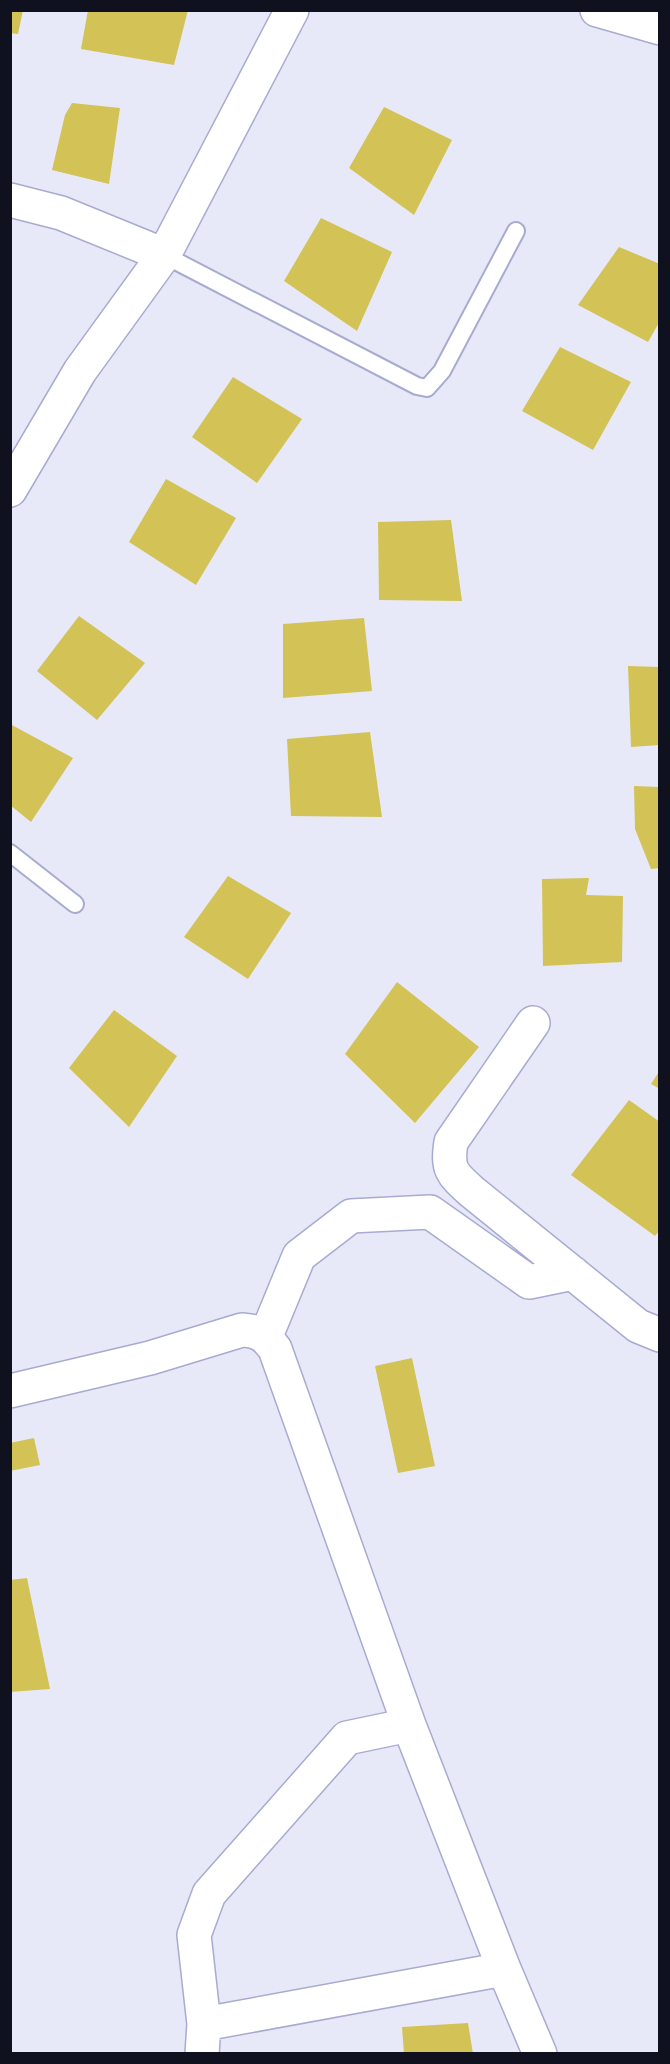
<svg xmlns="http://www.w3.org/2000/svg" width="670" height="2064" font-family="Cabin,sans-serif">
	<rect width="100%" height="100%" fill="#e7e9f9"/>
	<path fill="#d3c255" d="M 10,10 L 23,10 L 18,34 L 10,33 Z
		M 88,10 L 188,10 L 174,65 L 81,49 Z
		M 72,103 L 120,108 L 109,184 L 52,170 L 65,115 Z
		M 384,107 L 452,140 L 414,215 L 349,168 Z
		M 321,218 L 392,252 L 357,331 L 284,281 Z
		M 619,247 L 660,264 L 660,321 L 648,342 L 578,305 Z
		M 560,347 L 631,382 L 593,450 L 522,411 Z
		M 233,377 L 302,419 L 257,483 L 192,437 Z
		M 166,479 L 236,518 L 196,585 L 129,542 Z
		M 451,520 L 462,601 L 379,600 L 378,522 Z
		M 79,616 L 145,663 L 97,720 L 37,671 Z
		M 364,618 L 372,691 L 283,698 L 283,624 Z
		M 628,666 L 660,667 L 660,745 L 631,747 Z
		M 10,724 L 73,758 L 31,822 L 10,805 Z
		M 370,732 L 382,817 L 291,816 L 287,739 Z
		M 634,786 L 660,787 L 660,868 L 651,869 L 635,829 Z
		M 228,876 L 291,913 L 248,979 L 184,937 Z
		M 589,878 L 586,895 L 623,896 L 622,962 L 543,966 L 542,879 Z
		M 397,982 L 479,1047 L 415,1123 L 345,1054 Z
		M 114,1010 L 177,1056 L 129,1127 L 69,1068 Z
		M 660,1070 L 660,1089 L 651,1084 Z
		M 629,1100 L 660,1122 L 660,1230 L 655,1236 L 571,1175 Z
		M 412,1358 L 435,1466 L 398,1473 L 375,1366 Z
		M 34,1438 L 40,1465 L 10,1471 L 10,1443 Z
		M 27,1578 L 50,1689 L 10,1692 L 10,1580 Z
		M 468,2023 L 473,2054 L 404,2054 L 402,2027 Z"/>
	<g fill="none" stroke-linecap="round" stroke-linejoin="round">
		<g stroke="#a8abd0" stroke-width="20">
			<path id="service" d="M 164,255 L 417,386 L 427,388 L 442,371 L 516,231
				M 10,853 L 75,904"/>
		</g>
		<g stroke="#a8abd0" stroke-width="36">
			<path id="minor" d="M 597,10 L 660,28
				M 10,200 L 61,213 L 164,255
				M 10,490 L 80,371 L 164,255 L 292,10
				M 533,1023 L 451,1142 C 447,1169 451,1173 471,1191 L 638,1326 L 660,1335
				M 266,1336 L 299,1256 L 351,1216 L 430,1212 L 529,1282 L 573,1273
				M 10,1391 L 150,1358 L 242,1330 C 259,1331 265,1335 275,1349 L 409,1725
				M 204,2024 L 504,1969
				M 202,2054 L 204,2024 L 194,1935 L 209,1894 L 347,1738 L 409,1725 L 504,1969 L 540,2054"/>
		</g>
		<use href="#service" stroke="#fff" stroke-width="16"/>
		<use href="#minor" stroke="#fff" stroke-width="33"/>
	</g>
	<rect width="670" height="2064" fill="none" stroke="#10111e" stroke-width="24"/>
</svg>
